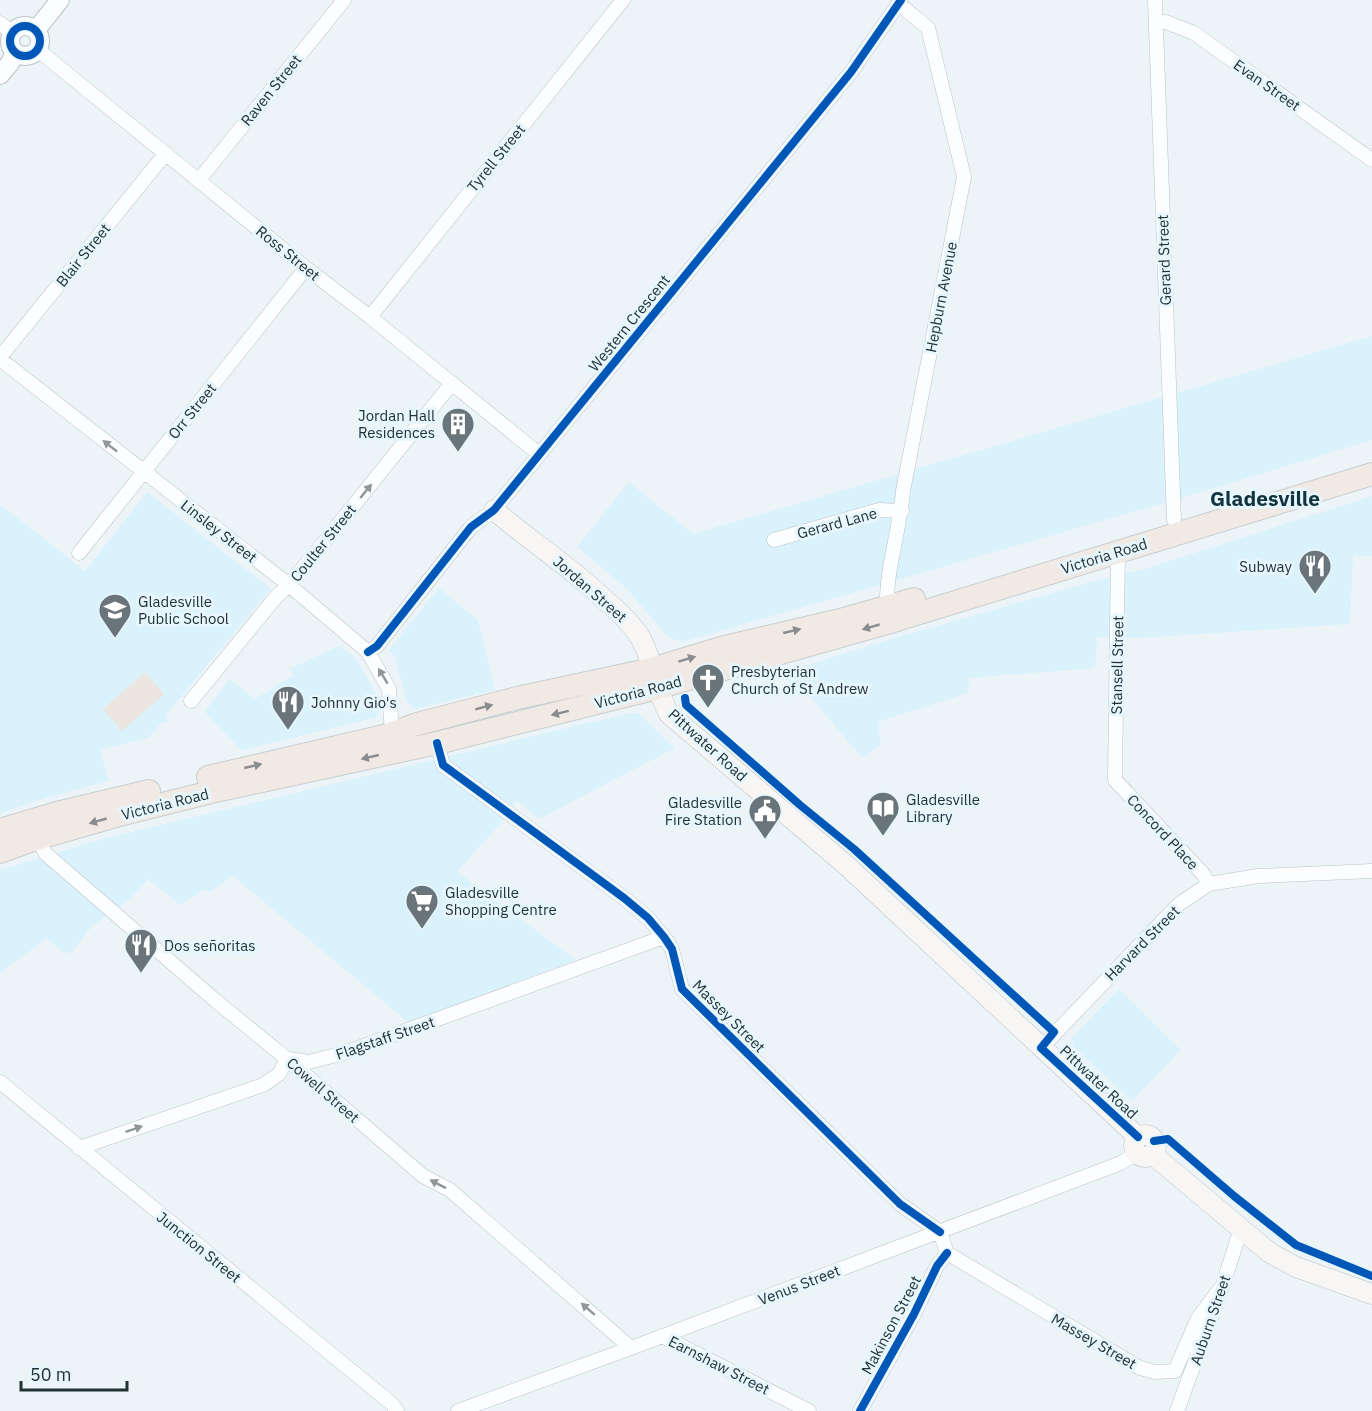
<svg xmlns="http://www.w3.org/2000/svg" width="1372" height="1411" font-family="'IBM Plex Sans',sans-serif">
	<rect width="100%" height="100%" fill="#ecf4f7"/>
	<path fill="#d9f2fb" d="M 1372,336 L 1372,440 L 1195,494 L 682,642 L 668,637 L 626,588 L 577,547 L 629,482 L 693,534 Z
		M 147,492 L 271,589 L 182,695 L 166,716 L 168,721 L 161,723 L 150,737 L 100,750 L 109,781 L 49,797 L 0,813 L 0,504 L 85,571 Z
		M 1372,496 L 1372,556 L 1353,555 L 1350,624 L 1140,638 L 1097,637 L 1095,668 L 969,678 L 968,693 L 878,722 L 881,745 L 862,758 L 807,693 L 794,696 L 786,672 L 884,641 L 1094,581 L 1148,568 Z
		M 439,588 L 478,620 L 495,690 L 415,709 L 407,702 L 395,658 L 389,650 Z
		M 339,646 L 355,657 L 377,695 L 381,708 L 375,718 L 241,750 L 205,712 L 229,679 L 255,699 L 294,675 L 289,669 Z
		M 630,713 L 638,713 L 675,748 L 539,819 L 517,800 L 500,824 L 457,872 L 576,960 L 408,1022 L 233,876 L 210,892 L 205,889 L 180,905 L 148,879 L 130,899 L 93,925 L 72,952 L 65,953 L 46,939 L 0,973 L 0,870 L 102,839 Z
		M 1119,989 L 1181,1050 L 1132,1101 L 1073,1046 L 1072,1038 Z"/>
	<path fill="#ede5df" d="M 145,672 L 164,694 L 122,731 L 103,709 Z"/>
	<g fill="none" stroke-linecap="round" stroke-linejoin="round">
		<g stroke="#b9c4c8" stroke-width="15">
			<path id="minor" d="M 1155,0 L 1174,520
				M 1156,22 L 1166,22 L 1194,33 L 1372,160
				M 0,23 L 12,33
				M 38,50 L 306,268 L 370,317 L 539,454
				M 199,180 L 344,0
				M 370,317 L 623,0
				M 0,357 L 166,153
				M 0,359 L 289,585 L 368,652 L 389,689 L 392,733
				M 774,540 L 879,510 L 902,511
				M 1118,551 L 1115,780 L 1203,874 L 1209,884
				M 79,553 L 306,268
				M 887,606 C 886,568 900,530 903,491 L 964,177 L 928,28 L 899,4
				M 368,652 L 377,646 L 471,527 L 494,510 L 851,72 L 901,0
				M 191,701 L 276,597 L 289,585 L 330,535 L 452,383
				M 437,743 L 443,765 L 624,898 L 648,918 L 664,937 L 672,949 L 682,989 L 900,1204 L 940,1232 L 947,1253 L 1140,1368 L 1155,1372 L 1175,1371 L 1198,1318 L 1223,1285
				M 34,834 L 46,854 L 216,1001 L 287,1059 L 423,1176 L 450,1190 L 631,1348
				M 1041,1048 L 1179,904 L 1209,884 L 1258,876 L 1372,871
				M 289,1059 L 309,1062 L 344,1053 L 664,937
				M 0,1082 L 392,1404 L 397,1411
				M 79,1148 L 263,1085 L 279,1074 L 287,1059
				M 662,1336 L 809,1411
				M 458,1411 L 631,1348 L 1121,1163 L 1137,1153
				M 860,1411 L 914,1314 L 937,1266 L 947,1253
				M 1177,1411 L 1223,1285 L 1241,1228"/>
		</g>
		<g stroke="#b9c4c8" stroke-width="20">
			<path id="tertiary" d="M10 41a15 15 0 1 1 30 0a15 15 0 1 1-30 0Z
				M 36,30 L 60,0
				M 0,75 L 10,63 L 15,52"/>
		</g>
		<g stroke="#b9c4c8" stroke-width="21">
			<path id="secondary" d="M 494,510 C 530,541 571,567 605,600 C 618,611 631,623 640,637 C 654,661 655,690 669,714 L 847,866 L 1138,1137
				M1134 1146a11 11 0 1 1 22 0a11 11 0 1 1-22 0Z
				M 1152,1154 L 1270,1253 L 1296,1267 L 1372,1294"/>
		</g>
		<g stroke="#c7ced0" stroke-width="24">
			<path id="trunk" d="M 208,777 L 384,736 L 417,724 L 517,698 L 652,669 L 721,648 L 840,620 L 914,599
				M 0,830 L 57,813 L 149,791
				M 0,852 L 36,839 L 123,814 L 211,792 L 437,743 L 657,688 L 887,623 L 1372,474"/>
		</g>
		<use href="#minor" stroke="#fcfdfe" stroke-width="14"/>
		<use href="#tertiary" stroke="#fcfdfe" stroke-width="18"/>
		<use href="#secondary" stroke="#f7f6f4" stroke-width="20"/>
		<use href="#trunk" stroke="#f0e9e4" stroke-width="22"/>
		<g stroke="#e7f6fc" stroke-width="11">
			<path id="cycleway" d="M10 41a15 15 0 1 1 30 0a15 15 0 1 1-30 0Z
				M 368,652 L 377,646 L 471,527 L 494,510 L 851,72 L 901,0
				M 685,698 L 686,705 L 800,805 L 854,849 L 1054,1032 L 1041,1048 L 1138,1137
				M 437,743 L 443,765 L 624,898 L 648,918 L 664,937 L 672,949 L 682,989 L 900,1204 L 940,1232
				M 1154,1141 L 1168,1139 L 1234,1196 L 1296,1245 L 1372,1276
				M 860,1411 L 914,1314 L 937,1266 L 947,1253"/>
		</g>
		<use href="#cycleway" stroke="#0057b8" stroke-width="8"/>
	</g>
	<defs><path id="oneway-solid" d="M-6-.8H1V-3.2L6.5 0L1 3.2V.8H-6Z" transform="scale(1.5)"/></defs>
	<g fill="#8f979a">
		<use href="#oneway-solid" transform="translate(110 446) rotate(-142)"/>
		<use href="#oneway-solid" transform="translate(366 491) rotate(-51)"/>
		<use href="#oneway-solid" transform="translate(383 676) rotate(-121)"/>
		<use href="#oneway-solid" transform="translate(134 1129) rotate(-19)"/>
		<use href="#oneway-solid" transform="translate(438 1184) rotate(-153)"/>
		<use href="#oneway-solid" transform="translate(588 1309) rotate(-139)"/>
	</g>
	<g fill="#898d8d">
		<use href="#oneway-solid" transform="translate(871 627) rotate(164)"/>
		<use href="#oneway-solid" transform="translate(792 631) rotate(-13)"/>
		<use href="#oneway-solid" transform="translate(687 659) rotate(-17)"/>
		<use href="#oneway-solid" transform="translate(484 707) rotate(-15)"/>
		<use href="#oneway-solid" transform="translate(560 713) rotate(166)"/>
		<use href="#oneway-solid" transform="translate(370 757) rotate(167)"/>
		<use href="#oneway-solid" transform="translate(253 766) rotate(-13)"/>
		<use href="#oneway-solid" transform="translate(98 821) rotate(164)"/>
	</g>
	<defs>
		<g id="building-pin" transform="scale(1.725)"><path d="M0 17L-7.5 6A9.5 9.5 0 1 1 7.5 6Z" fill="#69757a" stroke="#e7f6fc"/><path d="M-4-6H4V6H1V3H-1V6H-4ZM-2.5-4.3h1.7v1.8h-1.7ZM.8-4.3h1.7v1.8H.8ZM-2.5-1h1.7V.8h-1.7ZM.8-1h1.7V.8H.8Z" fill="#fff"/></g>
		<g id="restaurant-pin" transform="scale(1.725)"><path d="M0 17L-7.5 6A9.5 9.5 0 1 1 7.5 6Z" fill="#69757a" stroke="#e7f6fc"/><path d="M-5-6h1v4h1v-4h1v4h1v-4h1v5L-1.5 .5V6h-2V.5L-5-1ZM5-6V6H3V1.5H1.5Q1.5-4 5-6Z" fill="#fff"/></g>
		<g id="school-pin" transform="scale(1.725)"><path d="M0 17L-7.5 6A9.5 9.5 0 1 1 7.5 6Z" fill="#69757a" stroke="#e7f6fc"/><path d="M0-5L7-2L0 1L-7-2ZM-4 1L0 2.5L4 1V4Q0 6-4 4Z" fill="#fff"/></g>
		<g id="church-pin" transform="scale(1.725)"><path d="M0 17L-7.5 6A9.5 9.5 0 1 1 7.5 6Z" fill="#69757a" stroke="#e7f6fc"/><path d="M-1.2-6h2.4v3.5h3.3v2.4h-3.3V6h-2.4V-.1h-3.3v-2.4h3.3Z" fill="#fff"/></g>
		<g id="library-pin" transform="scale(1.725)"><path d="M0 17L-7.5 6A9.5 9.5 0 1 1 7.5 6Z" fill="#69757a" stroke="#e7f6fc"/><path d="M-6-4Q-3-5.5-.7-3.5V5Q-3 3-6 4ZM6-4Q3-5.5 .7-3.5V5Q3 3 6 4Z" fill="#fff"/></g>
		<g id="civic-pin" transform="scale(1.725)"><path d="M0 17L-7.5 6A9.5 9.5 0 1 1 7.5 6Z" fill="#69757a" stroke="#e7f6fc"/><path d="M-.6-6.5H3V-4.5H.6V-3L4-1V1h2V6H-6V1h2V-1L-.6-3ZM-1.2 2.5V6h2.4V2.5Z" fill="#fff"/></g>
		<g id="supermarket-pin" transform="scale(1.725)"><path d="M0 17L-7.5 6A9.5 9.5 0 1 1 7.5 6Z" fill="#69757a" stroke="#e7f6fc"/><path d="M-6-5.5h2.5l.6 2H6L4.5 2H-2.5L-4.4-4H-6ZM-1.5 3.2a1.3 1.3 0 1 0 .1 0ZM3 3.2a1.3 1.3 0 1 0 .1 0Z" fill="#fff"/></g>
	</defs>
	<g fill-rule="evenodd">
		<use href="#building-pin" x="458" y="424"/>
		<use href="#restaurant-pin" x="1315" y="566"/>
		<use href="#school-pin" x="115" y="610"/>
		<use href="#church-pin" x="708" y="680"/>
		<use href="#restaurant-pin" x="288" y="702"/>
		<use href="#library-pin" x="883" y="808"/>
		<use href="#civic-pin" x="765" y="811"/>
		<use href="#supermarket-pin" x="422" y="901"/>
		<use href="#restaurant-pin" x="141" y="945"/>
	</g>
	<g text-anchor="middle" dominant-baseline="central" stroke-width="6" stroke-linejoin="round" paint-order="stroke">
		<g font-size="15" fill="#223136" stroke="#e7f6fc">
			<text transform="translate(1267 85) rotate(35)">Evan Street</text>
			<text transform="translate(271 90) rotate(-51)">Raven Street</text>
			<text transform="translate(496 158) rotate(-51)">Tyrell Street</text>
			<text transform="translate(288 253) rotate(39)">Ross Street</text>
			<text transform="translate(83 255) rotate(-51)">Blair Street</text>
			<text transform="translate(1164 260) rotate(-92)">Gerard Street</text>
			<text transform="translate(941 297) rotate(-79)">Hepburn Avenue</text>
			<text transform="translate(629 323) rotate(-51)">Western Crescent</text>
			<text transform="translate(192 411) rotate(-51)">Orr Street</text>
			<text transform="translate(837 523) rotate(-15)">Gerard Lane</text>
			<text transform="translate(219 531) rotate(38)">Linsley Street</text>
			<text transform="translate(323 543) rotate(-51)">Coulter Street</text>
			<text transform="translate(1104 556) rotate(-17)">Victoria Road</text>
			<text transform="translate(590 589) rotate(41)">Jordan Street</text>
			<text transform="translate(1117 665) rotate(-89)">Stansell Street</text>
			<text transform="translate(638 692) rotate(-15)">Victoria Road</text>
			<text transform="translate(708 745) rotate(42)">Pittwater Road</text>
			<text transform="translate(165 804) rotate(-14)">Victoria Road</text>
			<text transform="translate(1163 832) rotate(47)">Concord Place</text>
			<text transform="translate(1142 943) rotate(-45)">Harvard Street</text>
			<text transform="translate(729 1016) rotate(45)">Massey Street</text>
			<text transform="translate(385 1038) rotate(-19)">Flagstaff Street</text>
			<text transform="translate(1099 1082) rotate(43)">Pittwater Road</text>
			<text transform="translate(323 1090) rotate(41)">Cowell Street</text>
			<text transform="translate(199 1247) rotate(39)">Junction Street</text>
			<text transform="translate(799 1285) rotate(-21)">Venus Street</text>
			<text transform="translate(1210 1320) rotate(-71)">Auburn Street</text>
			<text transform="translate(891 1325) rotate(-62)">Makinson Street</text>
			<text transform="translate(1094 1341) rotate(30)">Massey Street</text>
			<text transform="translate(719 1365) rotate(27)">Earnshaw Street</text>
		</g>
		<g font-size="15" fill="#223136" stroke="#e7f6fc" text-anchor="start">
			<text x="435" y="415" text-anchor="end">Jordan Hall<tspan x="435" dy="17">Residences</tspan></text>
			<text x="1292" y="566" text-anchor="end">Subway</text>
			<text x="138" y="601">Gladesville<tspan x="138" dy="17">Public School</tspan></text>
			<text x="731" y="671">Presbyterian<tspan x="731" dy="17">Church of St Andrew</tspan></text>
			<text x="311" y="702">Johnny Gio's</text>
			<text x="906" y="799">Gladesville<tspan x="906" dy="17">Library</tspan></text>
			<text x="742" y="802" text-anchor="end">Gladesville<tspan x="742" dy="17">Fire Station</tspan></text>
			<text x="445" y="892">Gladesville<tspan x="445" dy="17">Shopping Centre</tspan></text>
			<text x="164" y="945">Dos señoritas</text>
		</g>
		<g font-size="21" font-weight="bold" fill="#10333e" stroke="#e7f6fc">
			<text x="1265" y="498">Gladesville</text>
		</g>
	</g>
	<path d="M21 1381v9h106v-9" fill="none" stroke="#223136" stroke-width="3"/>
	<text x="30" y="1381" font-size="18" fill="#223136" stroke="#e7f6fc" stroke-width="4.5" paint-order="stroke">50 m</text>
</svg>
